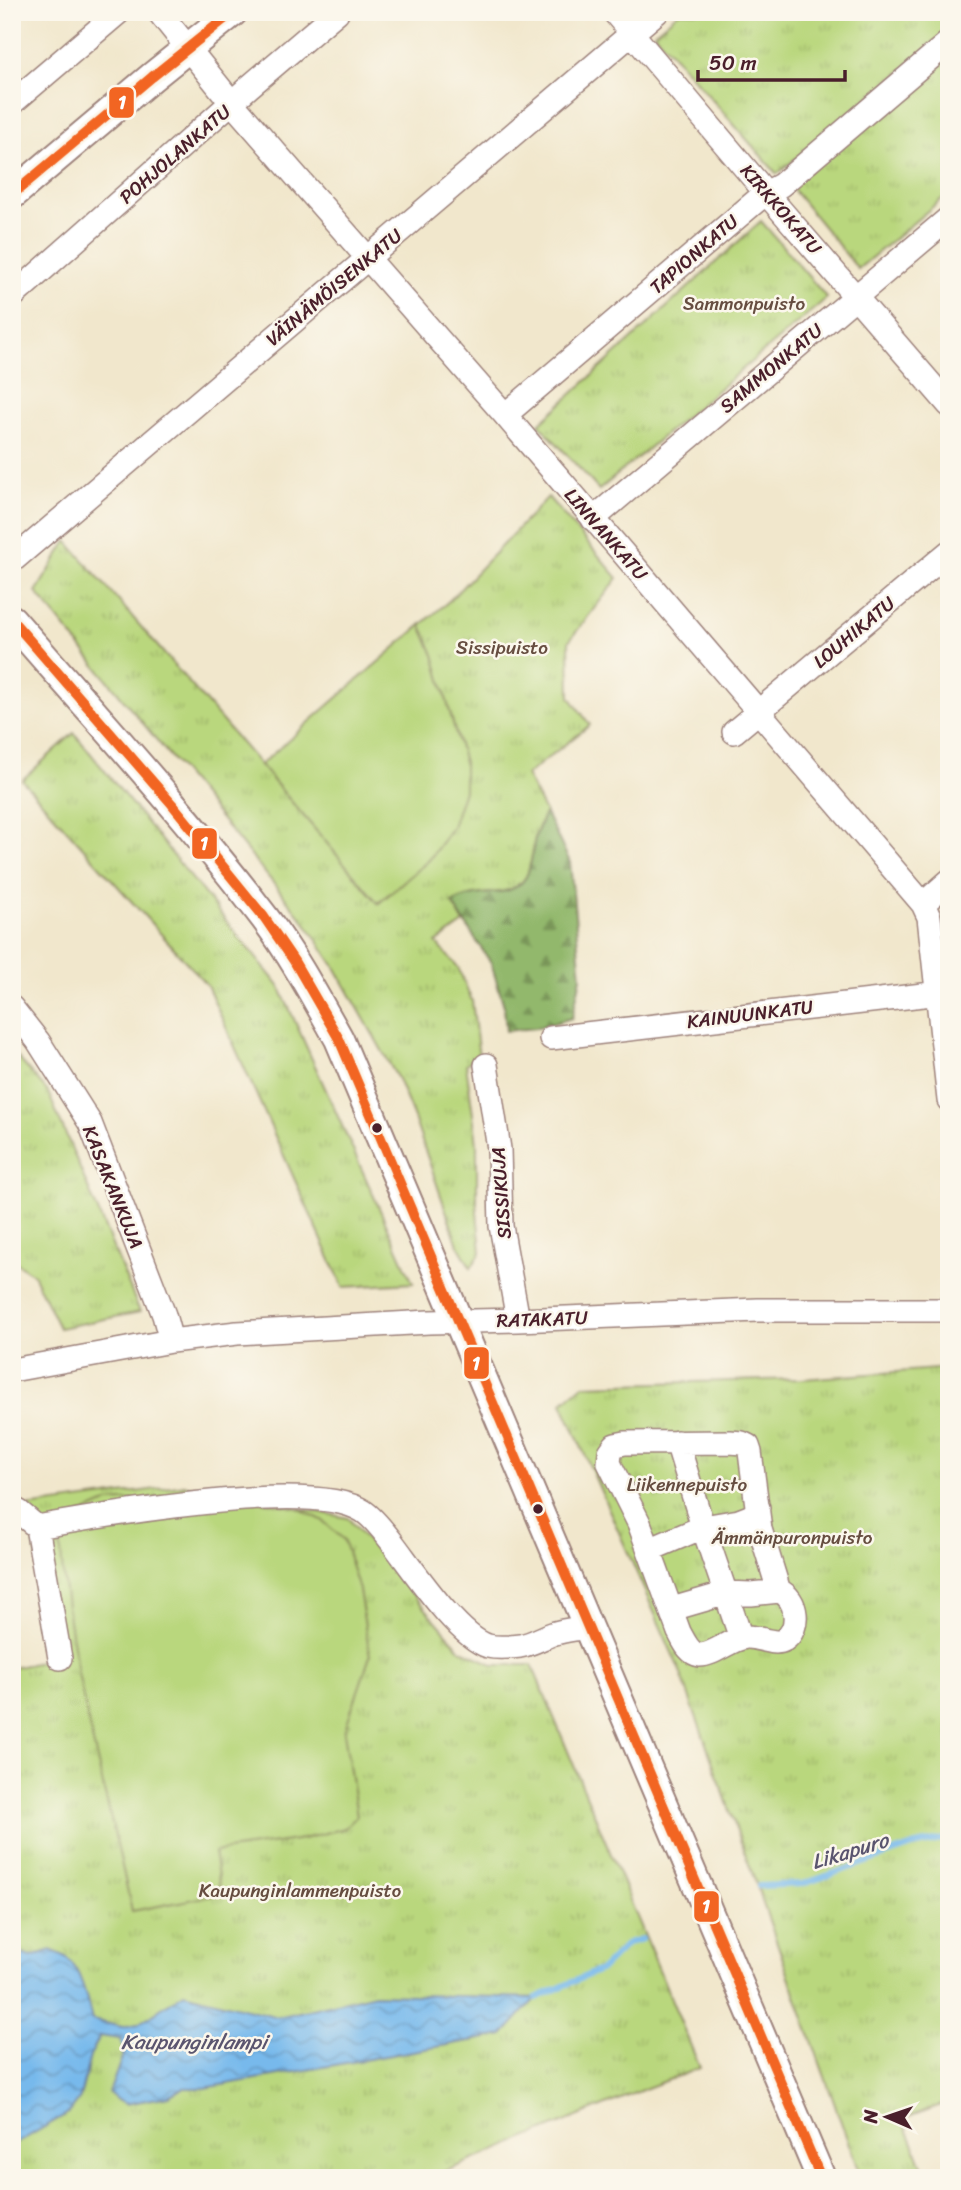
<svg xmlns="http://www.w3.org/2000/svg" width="961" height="2190" font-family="Sriracha,sans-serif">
	<defs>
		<pattern id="grass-tufts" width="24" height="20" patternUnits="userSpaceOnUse" patternTransform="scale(1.75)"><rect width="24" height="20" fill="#b9d77d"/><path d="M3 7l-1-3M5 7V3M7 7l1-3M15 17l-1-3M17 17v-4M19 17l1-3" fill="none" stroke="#a1b86c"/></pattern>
		<pattern id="forest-firs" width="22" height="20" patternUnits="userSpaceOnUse" patternTransform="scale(1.75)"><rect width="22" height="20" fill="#92b86c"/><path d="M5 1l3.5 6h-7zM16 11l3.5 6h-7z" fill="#799559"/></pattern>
		<pattern id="water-waves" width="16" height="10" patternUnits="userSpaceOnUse" patternTransform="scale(1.75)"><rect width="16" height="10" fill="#77b9ec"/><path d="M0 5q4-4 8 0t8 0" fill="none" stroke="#6496bf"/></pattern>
	</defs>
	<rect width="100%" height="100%" fill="#fbf7ec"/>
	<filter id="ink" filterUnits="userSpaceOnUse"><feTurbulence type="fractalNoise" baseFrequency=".0143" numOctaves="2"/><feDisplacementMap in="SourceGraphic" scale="14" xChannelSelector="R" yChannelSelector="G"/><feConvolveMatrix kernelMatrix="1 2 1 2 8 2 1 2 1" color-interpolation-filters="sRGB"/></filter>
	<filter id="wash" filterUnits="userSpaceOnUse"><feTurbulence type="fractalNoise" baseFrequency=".00686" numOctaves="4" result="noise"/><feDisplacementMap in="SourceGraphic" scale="28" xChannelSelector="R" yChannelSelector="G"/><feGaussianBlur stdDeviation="1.57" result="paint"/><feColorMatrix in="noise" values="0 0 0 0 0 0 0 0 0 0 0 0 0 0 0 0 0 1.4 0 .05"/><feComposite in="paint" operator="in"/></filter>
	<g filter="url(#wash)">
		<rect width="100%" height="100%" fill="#f1e7cc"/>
		<path fill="url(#grass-tufts)" stroke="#827b54" stroke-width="2" d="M 679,12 L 949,12 L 949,32 L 777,174 L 654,33 Z
			M 949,52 L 949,193 L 858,269 L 790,186 Z
			M 761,221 L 827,298 L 599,490 L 539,424 Z
			M 548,497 L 618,578 L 569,641 L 570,697 L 590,725 L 526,775 L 545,812 C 542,821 537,830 535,838 C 530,862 533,888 500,892 C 483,894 467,894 453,904 L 464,923 L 436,943 L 458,967 L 472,1001 L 479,1057 L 466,1064 L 477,1143 L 477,1212 L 481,1252 L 471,1268 L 458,1245 L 414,1118 L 398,1079 L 335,967 L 305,922 L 36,592 L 67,541 L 379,903 L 429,860 L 452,827 L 464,763 L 434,655 L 421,625 L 450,600 Z
			M 74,733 L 279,986 L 413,1283 L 343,1287 L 207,985 L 22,780 Z
			M 12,1051 L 48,1092 L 140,1312 L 59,1328 L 33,1274 L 12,1260 Z
			M 949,1368 L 949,2102 L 903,2119 L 927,2178 L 861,2178 L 680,1671 L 562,1403 L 583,1385 L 802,1379 Z
			M 186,1485 L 348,1518 L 460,1649 L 494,1665 L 532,1665 L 700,2068 L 647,2088 L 429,2178 L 12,2178 L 12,1668 L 59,1658 L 26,1507 Z"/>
		<path fill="url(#forest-firs)" stroke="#6e6c4c" stroke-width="2" d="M 545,812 L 570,862 L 581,977 L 572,1018 L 536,1028 L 506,1031 L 504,1006 L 491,963 L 452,903 C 467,894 483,894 500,892 C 533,888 530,862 535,838 C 537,830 542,821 545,812 Z"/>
		<path fill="#b9d77d" stroke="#827b54" stroke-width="2" d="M 421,625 L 434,655 L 464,763 L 464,790 L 452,827 L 429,860 L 378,903 L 260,765 Z
			M 228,1494 L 298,1508 L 322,1520 L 343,1539 L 359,1590 L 370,1656 L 344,1732 L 357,1816 L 345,1828 L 303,1839 L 214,1852 L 221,1894 L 132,1911 C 106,1787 67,1663 60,1536 L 79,1515 L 109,1502 Z"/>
		<path fill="url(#water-waves)" stroke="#606c8c" stroke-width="2" d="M 51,1950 C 56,1953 62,1954 67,1958 C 81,1969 88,2003 92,2020 L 122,2027 L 138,2024 L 184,1993 L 278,2017 L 375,1994 L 536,1998 L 503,2035 L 205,2088 L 183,2088 L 168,2096 L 126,2104 L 117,2100 L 109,2093 L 124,2052 L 120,2039 L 100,2036 L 90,2056 L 80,2098 L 70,2112 L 12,2146 L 12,1951 L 31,1957 Z"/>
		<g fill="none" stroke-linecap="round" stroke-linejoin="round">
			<path stroke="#77b9ec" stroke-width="6" d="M 759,1886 L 803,1884 L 913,1846 L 949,1838
				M 536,1998 L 602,1969 L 628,1943 L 642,1939"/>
		</g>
	</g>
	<g filter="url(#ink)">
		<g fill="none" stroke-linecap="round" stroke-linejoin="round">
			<g stroke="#9e837c" stroke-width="26">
				<path id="minor" d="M 159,12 L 232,103 L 505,415 L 923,904 L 929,917 L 949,1100
					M 614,12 L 766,193 L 949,405
					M 12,103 L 119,12
					M 12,295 L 13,296 L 249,87 L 337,12
					M 505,415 L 755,202 L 766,193 L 781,185 L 949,42
					M 593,519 L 949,218
					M 12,561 L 657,12
					M 734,732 L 949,552
					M 923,904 L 949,881
					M 12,1008 L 38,1041 L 90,1123 L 164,1315 L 171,1341
					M 551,1038 L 949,992
					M 486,1065 L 499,1149 L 501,1226 L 518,1320
					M 12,1370 L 171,1341 L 237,1333 L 429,1322 L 518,1320 L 758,1310 L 949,1310
					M 677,1442 L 703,1527 L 741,1638
					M 730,1442 L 742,1443 L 748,1446 L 750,1452 L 760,1529 L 779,1591 C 798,1598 801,1629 784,1640 C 774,1646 758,1636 746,1637 C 730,1639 714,1655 700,1655 C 689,1654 684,1641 679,1632 L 639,1523 L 609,1463 L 610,1452 L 615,1445 L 625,1443 Z
					M 12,1510 L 18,1511 L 37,1527
					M 649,1550 L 703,1527 L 739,1521 L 752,1516 L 758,1508
					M 672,1609 L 727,1593 L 751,1594 L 779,1591
					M 60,1658 L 37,1527 C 100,1516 313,1478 363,1511 C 374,1518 384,1532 392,1542 C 412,1568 458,1637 488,1646 C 496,1648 512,1647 520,1646 C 532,1644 543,1637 555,1633 C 565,1630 576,1629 586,1627"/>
			</g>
			<g stroke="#9e837c" stroke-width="32">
				<path id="major" d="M 12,195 L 152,77 L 233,12
					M 12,620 C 97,718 185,814 264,917 C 293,955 316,998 339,1039 L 821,2178"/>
			</g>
			<use href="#minor" stroke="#fff" stroke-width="23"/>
			<use href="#major" stroke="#fff" stroke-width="28"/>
			<g stroke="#fbf7ec" stroke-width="16">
				<path id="bus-1" d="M 12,195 L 152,77 L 233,12
					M 12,620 L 172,804 L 264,917 L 294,961 L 339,1039 L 821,2178"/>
			</g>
			<use href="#bus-1" stroke="#f26522" stroke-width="10"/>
		</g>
	</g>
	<g fill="#4a1f2b" stroke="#fbf7ec" stroke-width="2.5">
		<circle cx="377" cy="1128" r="6"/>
		<circle cx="538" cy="1509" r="6"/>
	</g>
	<g text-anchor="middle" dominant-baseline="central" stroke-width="5" stroke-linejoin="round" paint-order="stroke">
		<g font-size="19" fill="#4a1f2b" stroke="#fbf7ec">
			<text transform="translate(175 154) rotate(-41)">POHJOLANKATU</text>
			<text transform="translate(781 209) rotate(49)">KIRKKOKATU</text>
			<text transform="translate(694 254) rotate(-41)">TAPIONKATU</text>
			<text transform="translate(334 287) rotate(-40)">VÄINÄMÖISENKATU</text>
			<text transform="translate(771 368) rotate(-40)">SAMMONKATU</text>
			<text transform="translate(606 534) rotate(49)">LINNANKATU</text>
			<text transform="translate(854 632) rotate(-40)">LOUHIKATU</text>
			<text transform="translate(750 1014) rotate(-7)">KAINUUNKATU</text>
			<text transform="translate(113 1187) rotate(68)">KASAKANKUJA</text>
			<text transform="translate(501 1193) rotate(-94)">SISSIKUJA</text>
			<text transform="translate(542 1319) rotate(-2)">RATAKATU</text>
		</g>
		<g font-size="19" fill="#664d40" stroke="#fbf7ec">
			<text x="744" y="303">Sammonpuisto</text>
			<text x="502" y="647">Sissipuisto</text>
			<text x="687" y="1484">Liikennepuisto</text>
			<text x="792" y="1537">Ämmänpuronpuisto</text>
			<text x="300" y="1890">Kaupunginlammenpuisto</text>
		</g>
		<g font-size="21" font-style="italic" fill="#5a556f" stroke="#fbf7ec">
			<text transform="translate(850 1851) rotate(-17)">Likapuro</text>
			<text x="194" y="2042">Kaupunginlampi</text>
		</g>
	</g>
	<g stroke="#fbf7ec" stroke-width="2.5">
		<rect x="108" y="86" width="27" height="33" rx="7" fill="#f26522"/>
		<rect x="191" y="827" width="27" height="33" rx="7" fill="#f26522"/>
		<rect x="463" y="1346" width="27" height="34" rx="7" fill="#f26522"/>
		<rect x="693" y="1890" width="27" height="33" rx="7" fill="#f26522"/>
	</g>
	<g font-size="19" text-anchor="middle" font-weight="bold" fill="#fff">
		<text x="122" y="109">1</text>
		<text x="204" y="850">1</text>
		<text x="476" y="1370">1</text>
		<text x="706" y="1913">1</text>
	</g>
	<rect width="961" height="2190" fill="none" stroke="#fbf7ec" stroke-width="42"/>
	<g transform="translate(887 2117) rotate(272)" stroke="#fbf7ec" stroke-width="5" paint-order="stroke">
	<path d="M0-5L12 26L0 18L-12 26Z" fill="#4a1f2b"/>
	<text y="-10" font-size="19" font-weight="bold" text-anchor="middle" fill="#4a1f2b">N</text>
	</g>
	<path d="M698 70v10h147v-10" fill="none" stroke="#4a1f2b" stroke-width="3.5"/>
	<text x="709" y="70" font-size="21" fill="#4a1f2b" stroke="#fbf7ec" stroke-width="5" paint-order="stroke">50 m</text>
</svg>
